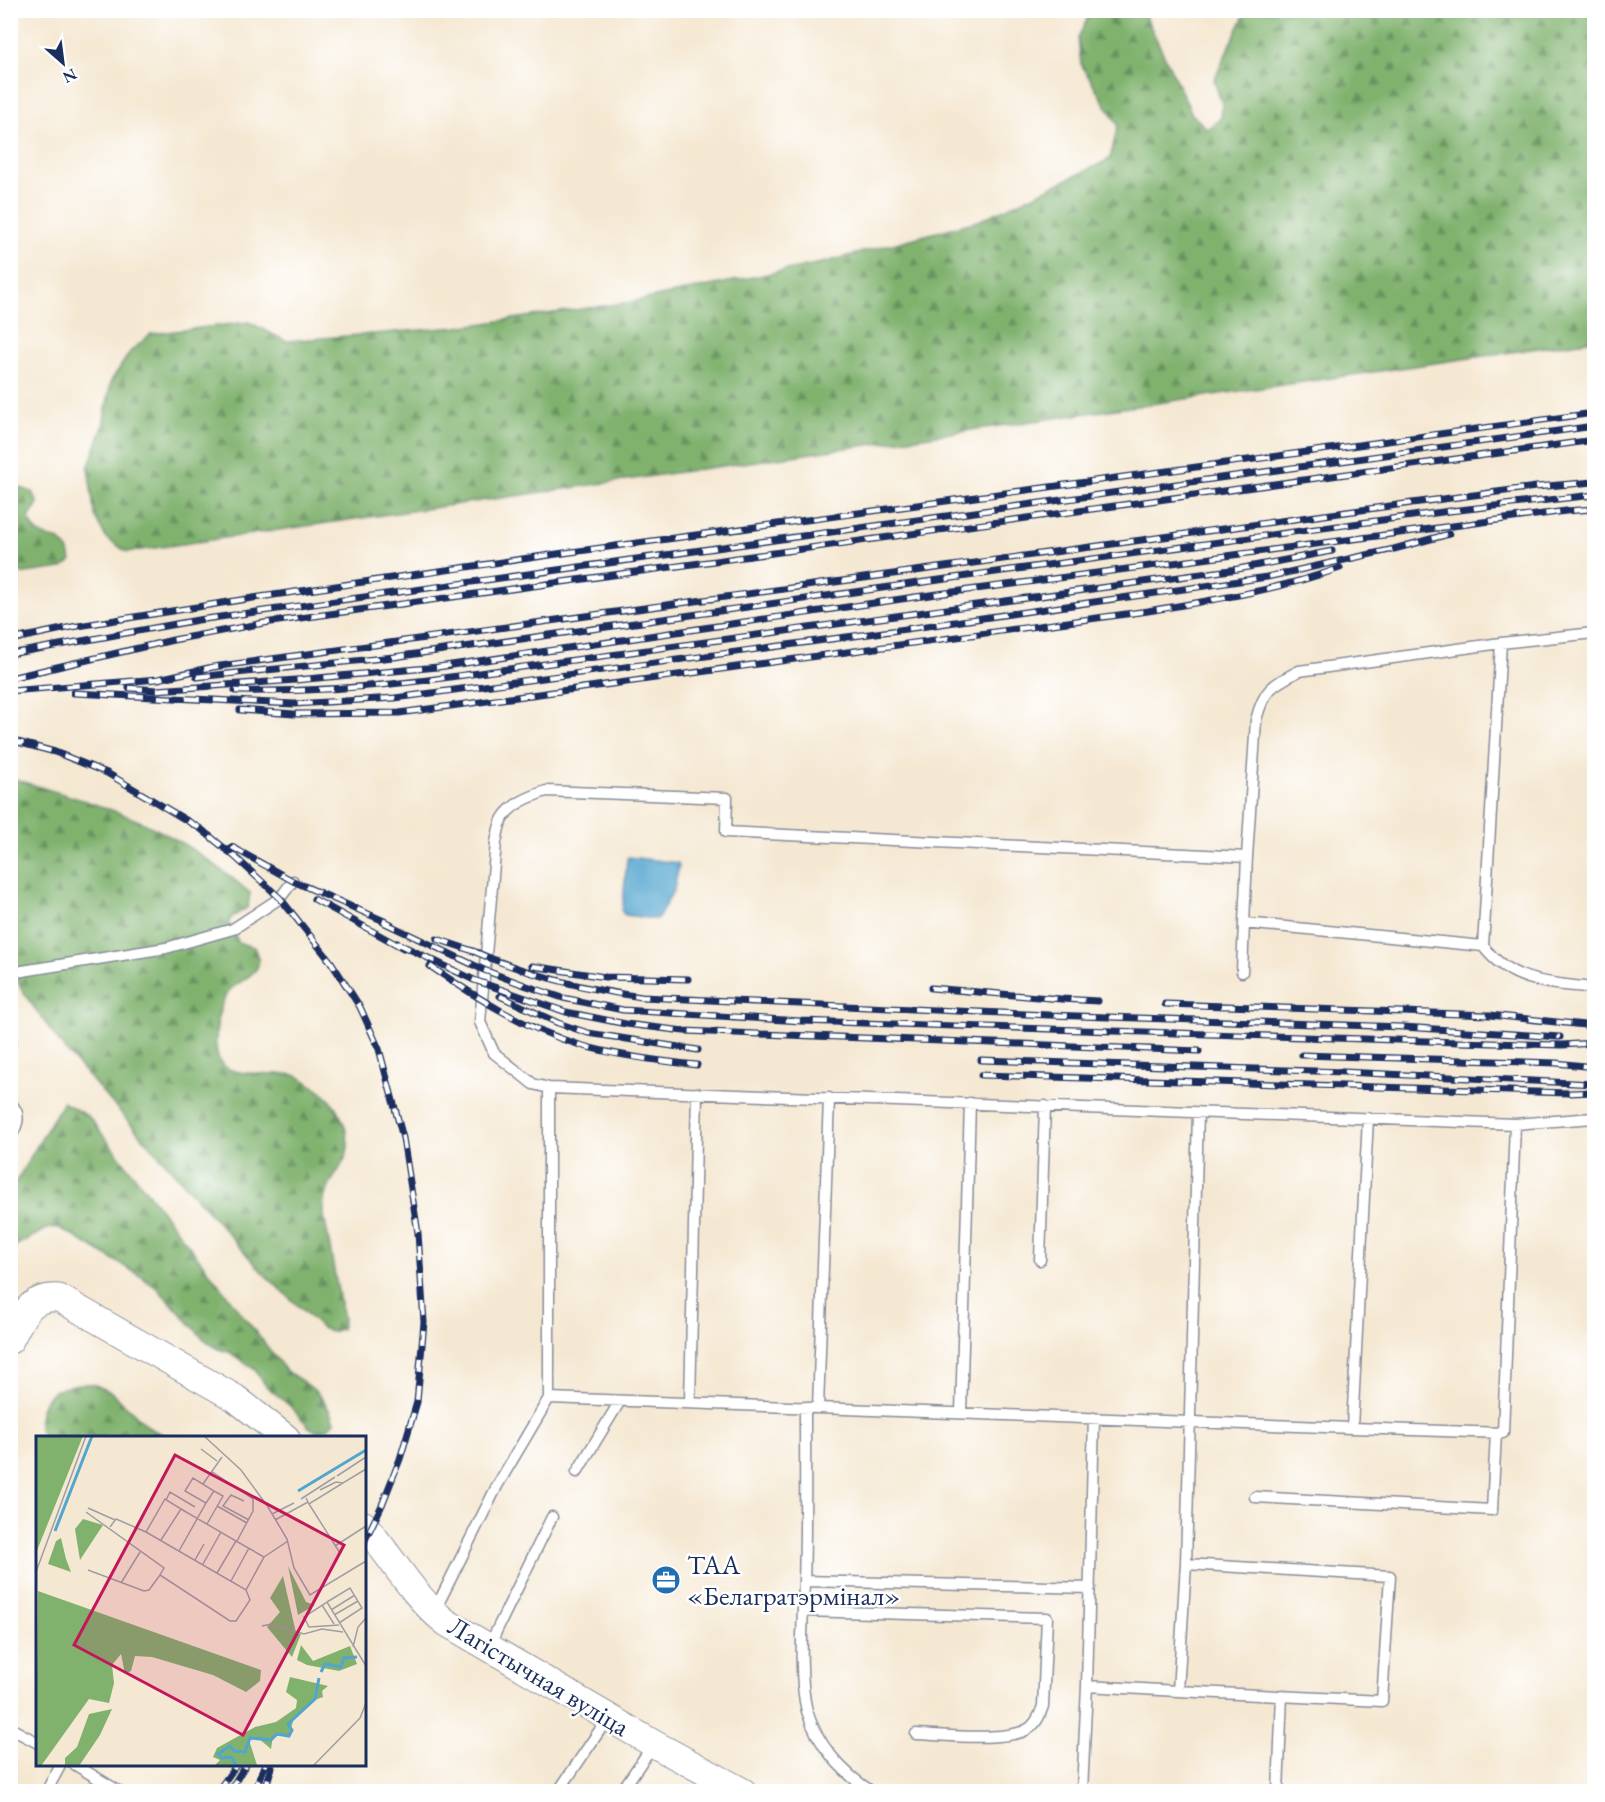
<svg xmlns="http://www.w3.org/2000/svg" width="1605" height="1802" font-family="'EB Garamond',serif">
	<defs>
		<pattern id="forest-firs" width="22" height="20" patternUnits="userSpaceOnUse" patternTransform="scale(1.5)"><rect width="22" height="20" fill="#80b26e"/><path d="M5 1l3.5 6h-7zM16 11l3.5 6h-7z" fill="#68915e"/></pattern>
	</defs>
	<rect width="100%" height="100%" fill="#fff"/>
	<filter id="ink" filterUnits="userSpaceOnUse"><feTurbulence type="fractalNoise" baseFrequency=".0167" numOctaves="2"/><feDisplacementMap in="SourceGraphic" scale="12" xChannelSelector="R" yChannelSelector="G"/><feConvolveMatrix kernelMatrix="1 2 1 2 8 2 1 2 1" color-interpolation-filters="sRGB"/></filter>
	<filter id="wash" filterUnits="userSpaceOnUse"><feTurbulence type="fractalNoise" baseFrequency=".008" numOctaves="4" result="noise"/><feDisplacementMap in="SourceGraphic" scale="24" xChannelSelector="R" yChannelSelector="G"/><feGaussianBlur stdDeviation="1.35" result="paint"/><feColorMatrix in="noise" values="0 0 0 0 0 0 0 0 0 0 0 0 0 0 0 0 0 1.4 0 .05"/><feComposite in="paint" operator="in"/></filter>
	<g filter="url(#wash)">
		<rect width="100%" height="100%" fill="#f5e8d2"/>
		<path fill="url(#forest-firs)" stroke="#4e7066" stroke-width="1.5" d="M 1091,11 L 1143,11 L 1192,114 L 1207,129 L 1221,118 L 1222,104 L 1214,80 L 1246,11 L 1594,11 L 1594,340 L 127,552 L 106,538 L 95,516 L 88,468 L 103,426 L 111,381 L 130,352 L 151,334 L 249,322 L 286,341 L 457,327 L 631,302 L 826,262 L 981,220 L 1110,159 L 1118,125 L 1081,64 L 1078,38 Z
			M 19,487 L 32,492 L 38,503 L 29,518 C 35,534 42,537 58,539 L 69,551 L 71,561 L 62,568 L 11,575 L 11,488 Z
			M 11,778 C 41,788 73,796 103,807 C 157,825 207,855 250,893 L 248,907 L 232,917 L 228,923 L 239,943 L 254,947 C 256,953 261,961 257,968 C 252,976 239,982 232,988 C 218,1000 214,1035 217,1053 C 221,1084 277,1069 298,1076 C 302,1078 306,1081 310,1084 C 332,1097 345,1116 348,1142 C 350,1162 329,1178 325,1196 C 323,1202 324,1209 324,1215 L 343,1319 L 341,1329 L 331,1332 L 322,1328 L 264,1274 L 65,1050 L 23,992 L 11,968 Z
			M 63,1102 L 89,1117 L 286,1371 C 310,1386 324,1393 334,1422 L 327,1429 L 317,1432 L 309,1427 L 289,1405 L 266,1386 L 255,1370 L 229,1352 L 218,1349 L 204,1339 L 158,1289 L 136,1273 L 58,1227 L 47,1229 L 11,1248 L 11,1190 Z
			M 78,1384 L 93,1384 L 111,1392 L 151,1429 L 168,1437 L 42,1437 C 35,1424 40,1399 55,1391 C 62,1388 71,1386 78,1384 Z"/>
		<path fill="#52a5ce" stroke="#366a96" stroke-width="1.5" d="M 629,857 L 678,863 L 679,866 L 674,889 L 659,917 L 655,919 L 625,915 L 622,912 L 627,858 Z"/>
	</g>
	<g filter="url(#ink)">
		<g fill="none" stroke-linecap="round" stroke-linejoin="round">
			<g stroke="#888c98" stroke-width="13">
				<path id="service" d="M 1247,857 L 1256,720 C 1264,689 1272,685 1299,671 L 1501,643 L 1594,633
					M 1483,946 L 1501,643
					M 1242,972 L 1244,923
					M 10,973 L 166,948 L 233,929 L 280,898 L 293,881
					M 10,1040 L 11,1041
					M 549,1088 L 533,1084 L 494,1053 L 480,1022 L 496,842 C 498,834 499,824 503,818 C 512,803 530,797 546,791 L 727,798 L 726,832 L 1247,857 L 1244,923 L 1483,946 C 1512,984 1550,983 1594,988
					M 829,1098 L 818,1408 L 1352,1428
					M 10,1103 C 22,1113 18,1126 10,1137
					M 1368,1118 L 1352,1428 L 1503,1433 L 1515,1124
					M 1040,1260 L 1045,1106
					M 690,1403 L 697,1093
					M 805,1407 C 805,1466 806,1524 804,1582 C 803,1620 798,1675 807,1711 C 817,1745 843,1773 872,1792
					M 818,1408 L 549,1398 L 549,1088 L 1515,1124 L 1594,1118
					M 961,1413 L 970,1103
					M 1094,1418 L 1087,1686 L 1178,1691
					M 577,1472 L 620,1401
					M 1255,1497 L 1492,1510 L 1496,1433
					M 1186,1564 L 1178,1691 L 1382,1701 L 1390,1576 L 1186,1564 L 1198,1112
					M 804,1581 L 1090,1588
					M 435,1610 L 497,1486 L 549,1398
					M 803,1611 L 1047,1618 L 1043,1706 C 1040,1714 1038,1721 1031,1727 C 1012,1743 943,1735 916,1734
					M 489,1646 L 552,1517
					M 10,1728 L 38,1743
					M 74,1764 L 120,1792
					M 46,1792 L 61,1764
					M 558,1792 L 608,1718
					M 621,1792 L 653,1745
					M 1082,1792 L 1087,1686
					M 1278,1792 L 1282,1695"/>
			</g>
			<g stroke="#888c98" stroke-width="29">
				<path id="tertiary" d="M 10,1340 C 23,1316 28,1296 59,1298 L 235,1398 L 286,1438
					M 364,1525 C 392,1557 413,1597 447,1623 L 654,1744 L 743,1792"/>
			</g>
			<use href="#service" stroke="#fff" stroke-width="10"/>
			<use href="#tertiary" stroke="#fff" stroke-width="27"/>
			<g stroke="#1b2f5e" stroke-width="7">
				<path id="rail" d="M 10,640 L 72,627 L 253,598 L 564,553 L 1594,413
					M 10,654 L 198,620 L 1594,426
					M 197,677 L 394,657 L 1010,570 L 1450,511 L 1594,495
					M 10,678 L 173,640 L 264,623 L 1594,440
					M 129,688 L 157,690 L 296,680 L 438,667 L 915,597 L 1566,511 L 1594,509
					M 10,691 L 158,679 L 213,667 L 1412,503 L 1536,487 L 1594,482
					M 235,691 C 300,692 363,688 428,680 L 1238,569 L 1332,551
					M 74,693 L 294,704 L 395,698 L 906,629 L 1267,577 L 1394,549 L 1449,534
					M 240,710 L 294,714 L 399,713 L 1148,611 C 1213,600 1278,590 1340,568
					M 10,740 L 55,752 L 107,773 L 201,829 L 234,856 L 280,898 L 331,962 L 360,1007 L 379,1049 L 403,1138 L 418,1233 L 424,1322 L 417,1402 L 400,1459 L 382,1505 L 364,1542
					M 232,847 L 293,881 L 391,924
					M 314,899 L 403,948
					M 383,922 L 484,970 L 527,986 L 563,998 L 623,1010 L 801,1021 L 1459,1042 L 1562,1045 L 1594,1043
					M 437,939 L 479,953
					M 397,943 L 474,980 L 566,1012 L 626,1024 L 684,1031 L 1199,1051
					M 473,951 C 528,975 583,989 642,997 L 1048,1015 L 1403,1027 L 1560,1037
					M 430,966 C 477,998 526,1029 580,1045 C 617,1056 658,1061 697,1065
					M 532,966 L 605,977 L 688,979
					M 931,988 L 1061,999 L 1098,1001
					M 500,996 L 558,1023 L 588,1033 L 698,1050
					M 1165,1004 L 1490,1015 L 1594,1026
					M 1302,1055 L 1556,1063 L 1594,1067
					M 981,1060 L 1344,1072 L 1594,1084
					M 981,1075 L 1570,1093 L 1594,1092
					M 217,1792 L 237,1764
					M 229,1792 L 246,1764
					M 253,1792 L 266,1764
					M 264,1792 L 272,1767"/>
			</g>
			<use href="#rail" stroke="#fff" stroke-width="4.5" stroke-dasharray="14" stroke-linecap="butt"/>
		</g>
	</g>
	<defs>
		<g id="office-disc" transform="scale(1.5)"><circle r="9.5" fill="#1f6fb2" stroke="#fff"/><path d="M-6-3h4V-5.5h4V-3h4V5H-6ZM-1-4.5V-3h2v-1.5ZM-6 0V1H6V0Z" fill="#fff"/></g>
	</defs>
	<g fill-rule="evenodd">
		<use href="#office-disc" x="666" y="1580"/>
	</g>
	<g text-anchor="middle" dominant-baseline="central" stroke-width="5" stroke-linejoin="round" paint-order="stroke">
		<g font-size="27" fill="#1b2f5e" stroke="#fff" text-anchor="start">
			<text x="687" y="1564">ТАА<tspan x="687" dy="31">«Белагратэрмінал»</tspan></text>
		</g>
		<g font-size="27" fill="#1b2f5e" stroke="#fff">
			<text transform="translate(539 1676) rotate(31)">Лагістычная вуліца</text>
		</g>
	</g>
	<g transform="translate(36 1436)">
		<rect width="330" height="330" fill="#f5e8d2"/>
		<path d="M 0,0 L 47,0 L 0,117 ZM 47,83 L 67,89 L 44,124 L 39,93 ZM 25,102 L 30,123 L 35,136 L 12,128 L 20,105 ZM 252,130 L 270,166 L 279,169 L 262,179 ZM 247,140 L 260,197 L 265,198 L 256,221 L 231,191 L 244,176 L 234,162 ZM 2,155 L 225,234 L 224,245 L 210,256 L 177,239 L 116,221 L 99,220 L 95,235 L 89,238 L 85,218 L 76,229 L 78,247 L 73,267 L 53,263 L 5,330 L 0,330 ZM 265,209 L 277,225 L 314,210 L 321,228 L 303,235 L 271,229 L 261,224 ZM 254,241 L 292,250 L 286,255 L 287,261 L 276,265 L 258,282 L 253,299 L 237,300 L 235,313 L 222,302 L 213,304 L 221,329 L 178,330 L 184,324 L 177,321 L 181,312 L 219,291 L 240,286 L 260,272 L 261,264 L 250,256 ZM 76,273 L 64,299 L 43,330 L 29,330 L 29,322 L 41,311 L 53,278 Z" fill="#80b26e"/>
		<path fill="none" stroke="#52a5ce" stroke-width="3" d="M 262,55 L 330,14M 19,95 L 56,0M 285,236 L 289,228 L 305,231 L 308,222 L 321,221M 201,330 L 195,321 L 186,322 L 182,318 L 194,310 L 198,315 L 209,316 L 214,302 L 235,304 L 241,298 L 253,300 L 256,294 L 252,288 L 279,263 L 283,242"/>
		<path fill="none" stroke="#9e9ea4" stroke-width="1.5" d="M 168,0 L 205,34 L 232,71 L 251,103 L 258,132 L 274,159 L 330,125M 165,13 L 181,25M 175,35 L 217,63 L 217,75 L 201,105M 301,40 L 330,21M 167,48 L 186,21M 284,54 L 300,46 L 307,47 L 330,33M 270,62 L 273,68 L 307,47M 265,63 L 299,41M 130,64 L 134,56 L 159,71M 208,65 L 195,59 L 187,70 L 213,84M 273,68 L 304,117M 181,70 L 211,87M 52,72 L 79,84M 145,73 L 200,105 L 181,137M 50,76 L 128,132 L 124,139 L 194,185 L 200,185 L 214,164 L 210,154M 236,78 L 258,67M 239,84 L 272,66M 171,88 L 187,60 L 178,55M 74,91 L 80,83 L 110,96 L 210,154 L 228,121 L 200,105M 110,96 L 129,63 L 145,73 L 125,104M 299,110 L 330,90M 143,115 L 170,67 L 149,55 L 157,42 L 178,55 L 170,67M 228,121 L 252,105M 159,124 L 168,108M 167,128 L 185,96M 52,134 L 108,155 L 113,154 L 124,139M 0,136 L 50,0M 195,145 L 213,112M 85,147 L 104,116M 291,166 L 314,152 L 326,172 L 303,187M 286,169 L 298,188M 295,174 L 319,159M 298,179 L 322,165M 303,189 L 273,191 L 268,181 L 291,166 L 330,230M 226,190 L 235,188 L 268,198 L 286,193 L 307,196M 317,211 L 322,191 L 330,182M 277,330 L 324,282 L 330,267"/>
		<path fill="#c2185b" fill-opacity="0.15" stroke="#c2185b" stroke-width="3" d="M 139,19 L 308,109 L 207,299 L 38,209 Z"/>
		<rect width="330" height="330" fill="none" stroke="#1b2f5e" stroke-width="3"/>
	</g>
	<rect width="1605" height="1802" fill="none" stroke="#fff" stroke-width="36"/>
	<g transform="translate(63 63) rotate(152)" stroke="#ffffff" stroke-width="4.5" paint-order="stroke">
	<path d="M0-4.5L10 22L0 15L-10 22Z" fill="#1b2f5e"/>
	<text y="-9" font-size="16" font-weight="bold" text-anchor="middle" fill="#1b2f5e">N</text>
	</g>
</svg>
